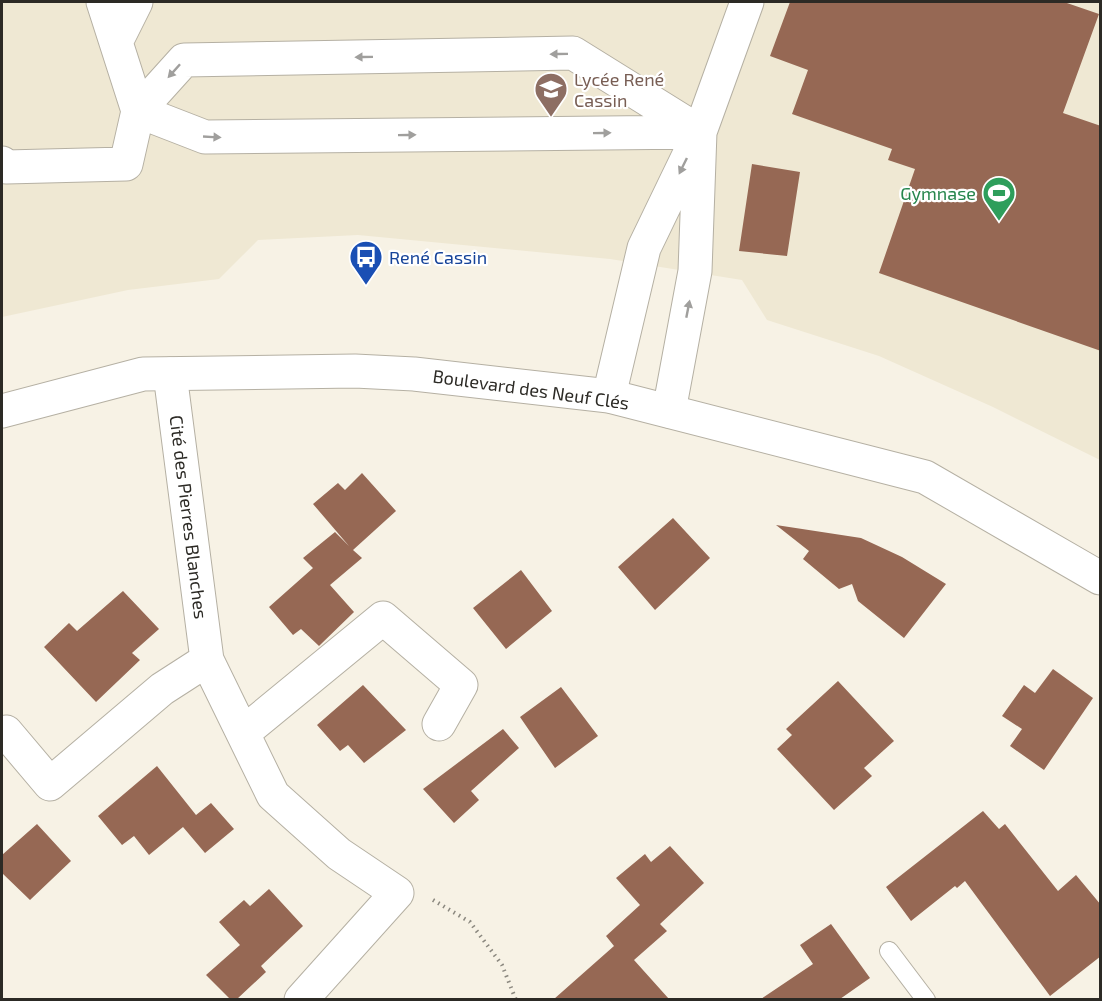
<svg xmlns="http://www.w3.org/2000/svg" width="1102" height="1001" font-family="'Exo 2',sans-serif">
	<rect width="100%" height="100%" fill="#f7f2e5"/>
	<path fill="#efe8d3" d="M 2,2 L 1100,2 L 1100,460 L 993,407 L 879,356 L 767,320 L 742,280 L 610,259 L 358,235 L 258,240 L 219,279 L 128,290 L 2,317 Z"/>
	<path fill="#966854" d="M 790,2 L 1064,2 L 1099,14 L 1063,113 L 1101,126 L 1101,351 L 879,273 L 915,169 L 888,160 L 892,149 L 792,114 L 808,70 L 770,56 Z
		M 752,164 L 800,172 L 787,256 L 739,251 Z
		M 362,473 L 396,511 L 353,550 L 362,558 L 330,585 L 354,612 L 319,646 L 301,629 L 293,635 L 269,607 L 313,568 L 303,558 L 335,532 L 349,546 L 313,504 L 338,483 L 345,490 Z
		M 673,518 L 710,558 L 655,610 L 618,567 Z
		M 776,525 L 861,538 L 902,557 L 946,584 L 904,638 L 858,601 L 852,584 L 839,589 L 803,559 L 809,551 Z
		M 521,570 L 552,611 L 506,649 L 473,608 Z
		M 123,591 L 159,629 L 132,653 L 140,660 L 96,702 L 44,647 L 69,623 L 77,631 Z
		M 1053,669 L 1093,698 L 1044,770 L 1010,746 L 1022,729 L 1002,716 L 1024,685 L 1035,693 Z
		M 838,681 L 894,741 L 864,768 L 872,776 L 834,810 L 777,749 L 792,735 L 786,729 Z
		M 363,685 L 406,730 L 364,763 L 348,745 L 340,751 L 317,725 Z
		M 561,687 L 598,736 L 555,768 L 520,717 Z
		M 503,729 L 519,748 L 471,791 L 479,800 L 454,823 L 423,789 Z
		M 157,766 L 196,815 L 211,803 L 234,829 L 205,853 L 183,827 L 149,855 L 134,836 L 122,845 L 98,816 Z
		M 983,811 L 999,829 L 1005,824 L 1058,891 L 1076,875 L 1101,905 L 1101,956 L 1050,996 L 965,881 L 957,888 L 955,886 L 911,921 L 886,887 Z
		M 37,824 L 71,861 L 30,900 L 2,873 L 2,855 Z
		M 670,846 L 704,883 L 660,924 L 667,931 L 634,960 L 669,999 L 554,999 L 614,946 L 606,936 L 640,905 L 616,878 L 645,854 L 651,862 Z
		M 269,889 L 303,926 L 261,966 L 266,972 L 237,999 L 230,999 L 206,975 L 240,945 L 219,922 L 244,900 L 250,906 Z
		M 831,924 L 870,978 L 840,999 L 761,999 L 813,964 L 800,945 Z"/>
	<g fill="none" stroke-linecap="round" stroke-linejoin="round">
		<g stroke="#b5b0a3" stroke-width="20">
			<path id="service" d="M 889,951 L 926,1000"/>
		</g>
		<g stroke="#b5b0a3" stroke-width="35">
			<path id="minor" d="M 103,2 L 138,111
				M 116,42 L 136,2
				M 138,111 L 205,137 L 700,132
				M 700,132 L 747,2
				M 2,163 L 6,167 L 126,164 L 138,111 L 184,60 L 573,53 L 700,132
				M 170,374 L 207,660 L 273,795 L 339,854 L 397,893 L 301,1000
				M 609,396 L 644,248 L 700,132 L 695,271 L 669,411
				M 6,732 L 50,784 L 162,689 L 207,660
				M 243,733 L 383,618 L 461,685 L 439,724"/>
		</g>
		<g stroke="#b5b0a3" stroke-width="35">
			<path id="secondary" d="M 2,411 L 143,374 L 355,371 L 414,374 L 609,396 L 925,477 L 1100,578"/>
		</g>
		<path stroke="#8b887f" stroke-width="4" stroke-dasharray="1.5 4.5" stroke-linecap="butt" d="M 433,900 L 470,922 L 502,965 L 516,1000"/>
		<use href="#service" stroke="#fff" stroke-width="18"/>
		<use href="#minor" stroke="#fff" stroke-width="33"/>
		<use href="#secondary" stroke="#fff" stroke-width="33"/>
	</g>
	<defs><path id="oneway-solid" d="M-6-.8H1V-3.2L6.5 0L1 3.2V.8H-6Z" transform="scale(1.5)"/></defs>
	<g fill="#a09f9d">
		<use href="#oneway-solid" transform="translate(559 54) rotate(179)"/>
		<use href="#oneway-solid" transform="translate(364 57) rotate(179)"/>
		<use href="#oneway-solid" transform="translate(174 71) rotate(132)"/>
		<use href="#oneway-solid" transform="translate(602 133) rotate(-1)"/>
		<use href="#oneway-solid" transform="translate(407 135) rotate(-1)"/>
		<use href="#oneway-solid" transform="translate(212 137) rotate(3)"/>
		<use href="#oneway-solid" transform="translate(683 166) rotate(116)"/>
		<use href="#oneway-solid" transform="translate(688 309) rotate(-79)"/>
	</g>
	<defs>
		<g id="school-pin" transform="scale(1.725)"><path d="M0 17L-7.5 6A9.5 9.5 0 1 1 7.5 6Z" fill="#8d6e63" stroke="#fff"/><path d="M0-5L7-2L0 1L-7-2ZM-4 1L0 2.5L4 1V4Q0 6-4 4Z" fill="#fff"/></g>
		<g id="stadium-pin" transform="scale(1.725)"><path d="M0 17L-7.5 6A9.5 9.5 0 1 1 7.5 6Z" fill="#2e9e5b" stroke="#fff"/><path d="M0-5a6.5 5 0 1 0 0 10a6.5 5 0 1 0 0-10ZM-3.5-1.8h7v3.6h-7Z" fill="#fff"/></g>
		<g id="bus-pin" transform="scale(1.725)"><path d="M0 17L-7.5 6A9.5 9.5 0 1 1 7.5 6Z" fill="#1a4fb4" stroke="#fff"/><path d="M-5-6H5V4H4V6H2V4H-2V6H-4V4H-5ZM-3.5-4V0h7V-4ZM-3.5 1.2v1.5H-2V1.2ZM2 1.2v1.5H3.5V1.2Z" fill="#fff"/></g>
	</defs>
	<g fill-rule="evenodd">
		<use href="#school-pin" x="551" y="89"/>
		<use href="#stadium-pin" x="999" y="193"/>
		<use href="#bus-pin" x="366" y="257"/>
	</g>
	<g text-anchor="middle" dominant-baseline="central" stroke-width="4.5" stroke-linejoin="round" paint-order="stroke">
		<g font-size="18" fill="#785e54" stroke="#fff" text-anchor="start">
			<text x="574" y="79">Lycée René<tspan x="574" dy="21">Cassin</tspan></text>
		</g>
		<g font-size="18" fill="#27864d" stroke="#fff" text-anchor="end">
			<text x="976" y="193">Gymnase</text>
		</g>
		<g font-size="18" fill="#164399" stroke="#fff" text-anchor="start">
			<text x="389" y="257">René Cassin</text>
		</g>
		<g font-size="18" fill="#2c2a25" stroke="#fff">
			<text transform="translate(531 389) rotate(8)">Boulevard des Neuf Clés</text>
			<text transform="translate(189 517) rotate(83)">Cité des Pierres Blanches</text>
		</g>
	</g>
	<rect width="1102" height="1001" fill="none" stroke="#2c2a25" stroke-width="6"/>
</svg>
